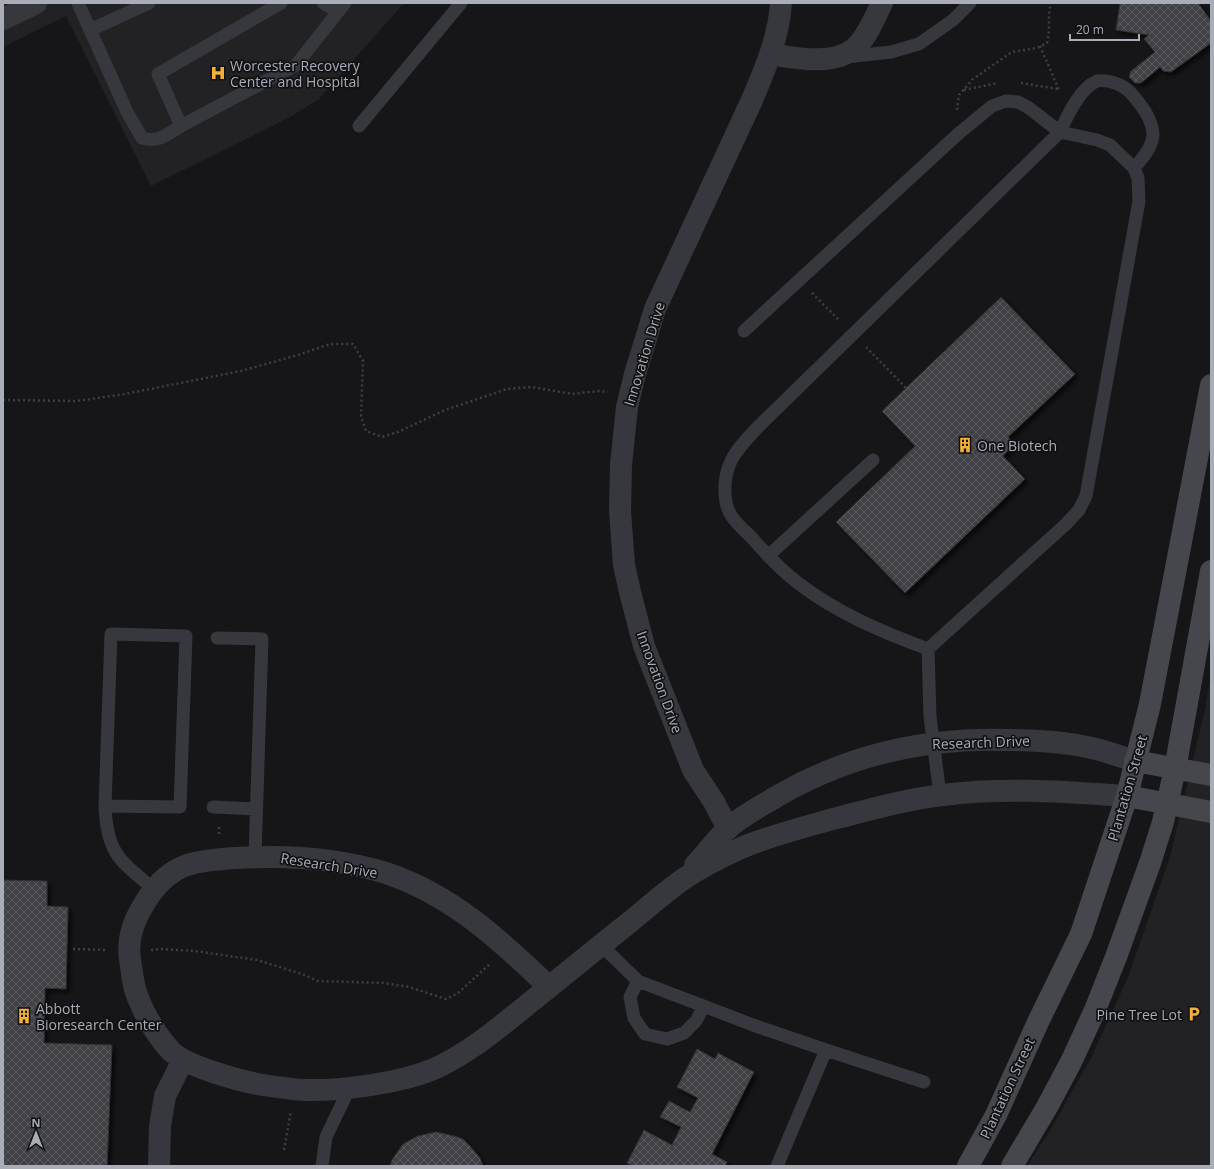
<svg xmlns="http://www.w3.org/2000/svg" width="1214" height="1169" font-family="'Open Sans',sans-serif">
	<defs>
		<pattern id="building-cross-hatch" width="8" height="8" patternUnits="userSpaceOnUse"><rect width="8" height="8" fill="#404145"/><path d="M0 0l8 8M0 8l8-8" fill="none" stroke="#595a5e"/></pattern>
		<filter id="shadow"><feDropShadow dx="3.5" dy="3.5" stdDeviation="2" flood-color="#0009"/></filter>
	</defs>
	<rect width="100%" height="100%" fill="#161618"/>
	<path fill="#222225" d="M 3,3 L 404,3 L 319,99 L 290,117 L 151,186 L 66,16 L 3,47 Z
		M 1211,676 L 1211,1166 L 1027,1166 L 1051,1129 L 1092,1056 L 1128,977 L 1170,857 L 1205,709 Z"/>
	<path fill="url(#building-cross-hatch)" stroke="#303034" filter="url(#shadow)" d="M 1120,3 L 1198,3 L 1211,21 L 1211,43 L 1171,72 L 1163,71 L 1160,67 L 1141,83 L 1135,83 L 1129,77 L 1131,71 L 1155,52 L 1144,39 L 1149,35 L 1116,30 Z
		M 1001,297 L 1075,374 L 1008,437 L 1015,444 L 1003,456 L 1025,479 L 905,593 L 836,522 L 915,446 L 882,411 Z
		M 3,880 L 47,881 L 47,906 L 68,907 L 66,989 L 45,988 L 44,1043 L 112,1045 L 107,1166 L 3,1166 Z
		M 697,1049 L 715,1059 L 718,1053 L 754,1072 L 712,1154 L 727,1162 L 725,1166 L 633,1166 L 627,1163 L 644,1130 L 672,1145 L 681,1127 L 660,1117 L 669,1101 L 690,1112 L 698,1098 L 677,1087 Z
		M 436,1132 L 454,1136 L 463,1139 L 471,1147 L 480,1158 L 483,1166 L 390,1166 L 392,1160 L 403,1144 L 418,1136 Z"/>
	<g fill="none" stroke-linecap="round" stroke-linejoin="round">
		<path stroke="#3d3f44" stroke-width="2.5" stroke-dasharray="2 3" stroke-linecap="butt" d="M 1040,46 L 1059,90
			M 1021,83 L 1058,89
			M 964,90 L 998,83
			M 957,110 L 959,95 L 973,79 L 1012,52 L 1037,48 L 1047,43 C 1051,28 1047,17 1051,3
			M 812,293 L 840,321
			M 866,347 L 906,388
			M 3,400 L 77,401 L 125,394 L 241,371 L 298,355 L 330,344 L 353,344 L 363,361 L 361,417 L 366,431 L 382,437 L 398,432 L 445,410 L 507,389 L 532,387 L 572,394 L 599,391 L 608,392
			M 219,834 L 219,826
			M 73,949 L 107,950
			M 151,950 L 161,949 L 195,951 L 257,960 L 302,974 L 318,981 L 384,983 L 409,987 L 446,999 L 458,993 L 491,963
			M 284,1150 L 291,1111"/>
		<path stroke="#37383d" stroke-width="13" d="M 78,3 L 127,112 L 142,138 C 159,143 167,134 181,126
			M 281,3 L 158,74 L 181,126 L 296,65 L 345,3
			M 323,3 L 338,12
			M 90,30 L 149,3
			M 846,57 L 891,52 L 919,44 L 953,20 L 970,3
			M 359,126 L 461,3
			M 744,331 L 958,134 L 992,106 L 1006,101 L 1018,102 L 1029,108 L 1060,132 L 1097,140 L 1110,145 L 1134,168 L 1138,178 L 1139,201 L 1086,496 L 1079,510 L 1065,525 L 928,649 L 930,717 L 940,795
			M 768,556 L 873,460
			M 217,638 L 262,639 L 255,857
			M 928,649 C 882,632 837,613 798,583 C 781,570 766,554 752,538 C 742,528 728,517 726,502 C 720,464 738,448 762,423 L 1060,132 C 1067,116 1080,88 1097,81 C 1101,80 1107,81 1112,82 C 1123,85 1129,90 1136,99 C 1144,109 1152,120 1153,134 C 1153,147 1142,159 1134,168
			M 105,806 L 180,807 L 186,636 L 111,634 L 105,806 C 107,854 120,861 154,889
			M 213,807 L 256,809
			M 601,945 L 638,981 L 753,1025 L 826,1050 L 924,1082
			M 638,981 L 630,997 L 634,1018 L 645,1034 L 667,1039 L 684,1033 L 696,1021 L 704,1006
			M 322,1166 L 326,1137 L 350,1087
			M 777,1166 L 826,1050"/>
		<path stroke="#37383d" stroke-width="22" d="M 3,19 L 36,3
			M 770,54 C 795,58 836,67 857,46 C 868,35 875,17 882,3
			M 728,829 L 714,802 L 693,770 L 644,646 L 630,592 L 624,565 L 620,511 L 621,465 L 627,407 L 635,374 L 655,309 L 752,100 C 765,69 779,37 781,3
			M 695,865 C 706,853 716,840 727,829 C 743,815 763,805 781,794 C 853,753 928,737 1010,740 C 1037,740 1065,742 1092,748 C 1106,751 1121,757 1135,761
			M 549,987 C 500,940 452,895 386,873 C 338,858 286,855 236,858 C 220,859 203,860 187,865 C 168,872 154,887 144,904 C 134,920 127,940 130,959 C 132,973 133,988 139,1000 C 145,1016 158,1037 170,1050 C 184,1066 240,1081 263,1085 C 276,1087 290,1089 304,1090 C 342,1091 402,1083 436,1068 C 471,1052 502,1025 532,1001 C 564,975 597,948 630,922 C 647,908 664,893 682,880 C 700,868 721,857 741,848 C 772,835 804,827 837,818 C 872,809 907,799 943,795 C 1004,787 1066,792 1127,796
			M 159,1166 L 160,1126 L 165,1096 L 183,1060"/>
		<path stroke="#45474d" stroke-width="22" d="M 1135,761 L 1211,775
			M 1127,796 L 1211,812
			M 968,1166 L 996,1115 L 1039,1020 L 1081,934 L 1127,796 L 1150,704 L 1211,385
			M 1012,1166 L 1047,1107 L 1071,1062 L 1095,1010 L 1116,957 L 1150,863 L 1163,822 L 1175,769 L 1211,571"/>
	</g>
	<defs>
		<g id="hospital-bare" transform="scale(1.2)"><path d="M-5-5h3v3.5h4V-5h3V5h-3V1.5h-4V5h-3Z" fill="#f2b134" stroke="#111113" stroke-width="2.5" paint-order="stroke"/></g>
		<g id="building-bare" transform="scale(1.2)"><path d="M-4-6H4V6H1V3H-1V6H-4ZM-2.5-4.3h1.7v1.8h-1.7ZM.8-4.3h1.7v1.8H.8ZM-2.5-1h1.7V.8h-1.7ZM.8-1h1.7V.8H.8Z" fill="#f2b134" stroke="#111113" stroke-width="2.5" paint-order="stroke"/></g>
		<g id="parking-bare" transform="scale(1.2)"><path d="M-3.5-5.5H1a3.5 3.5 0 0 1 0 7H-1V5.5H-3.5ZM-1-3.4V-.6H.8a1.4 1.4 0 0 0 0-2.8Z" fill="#f2b134" stroke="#111113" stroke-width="2.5" paint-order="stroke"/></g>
	</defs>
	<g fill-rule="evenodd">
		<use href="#hospital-bare" x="218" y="73"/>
		<use href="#building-bare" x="965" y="445"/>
		<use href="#parking-bare" x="1194" y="1014"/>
		<use href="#building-bare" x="24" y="1016"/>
	</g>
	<g text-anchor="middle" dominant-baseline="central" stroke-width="3.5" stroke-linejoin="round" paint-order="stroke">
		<g font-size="14" fill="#a8adb8" stroke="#111113" text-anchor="start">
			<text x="230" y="65">Worcester Recovery<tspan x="230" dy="16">Center and Hospital</tspan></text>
			<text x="977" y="445">One Biotech</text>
			<text x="36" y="1008">Abbott<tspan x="36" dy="16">Bioresearch Center</tspan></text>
			<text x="1182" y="1014" text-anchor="end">Pine Tree Lot</text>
		</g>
		<g font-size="14" fill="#a8adb8" stroke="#111113">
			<text transform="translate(644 354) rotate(-73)">Innovation Drive</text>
			<text transform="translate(660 682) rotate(70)">Innovation Drive</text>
			<text transform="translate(981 742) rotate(-2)">Research Drive</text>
			<text transform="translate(1127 788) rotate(-74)">Plantation Street</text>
			<text transform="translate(329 865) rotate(9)">Research Drive</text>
			<text transform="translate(1007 1088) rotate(-65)">Plantation Street</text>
		</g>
	</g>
	<rect width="1214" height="1169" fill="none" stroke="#a8adb8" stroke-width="8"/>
	<g transform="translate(36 1133)" stroke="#111113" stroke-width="3" paint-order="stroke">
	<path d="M0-3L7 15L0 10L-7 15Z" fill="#a8adb8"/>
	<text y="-6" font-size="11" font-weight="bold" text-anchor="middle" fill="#a8adb8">N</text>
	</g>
	<path d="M1070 34v6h69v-6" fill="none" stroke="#a8adb8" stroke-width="2"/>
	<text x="1076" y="34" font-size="12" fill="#a8adb8" stroke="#111113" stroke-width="3" paint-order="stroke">20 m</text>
</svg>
